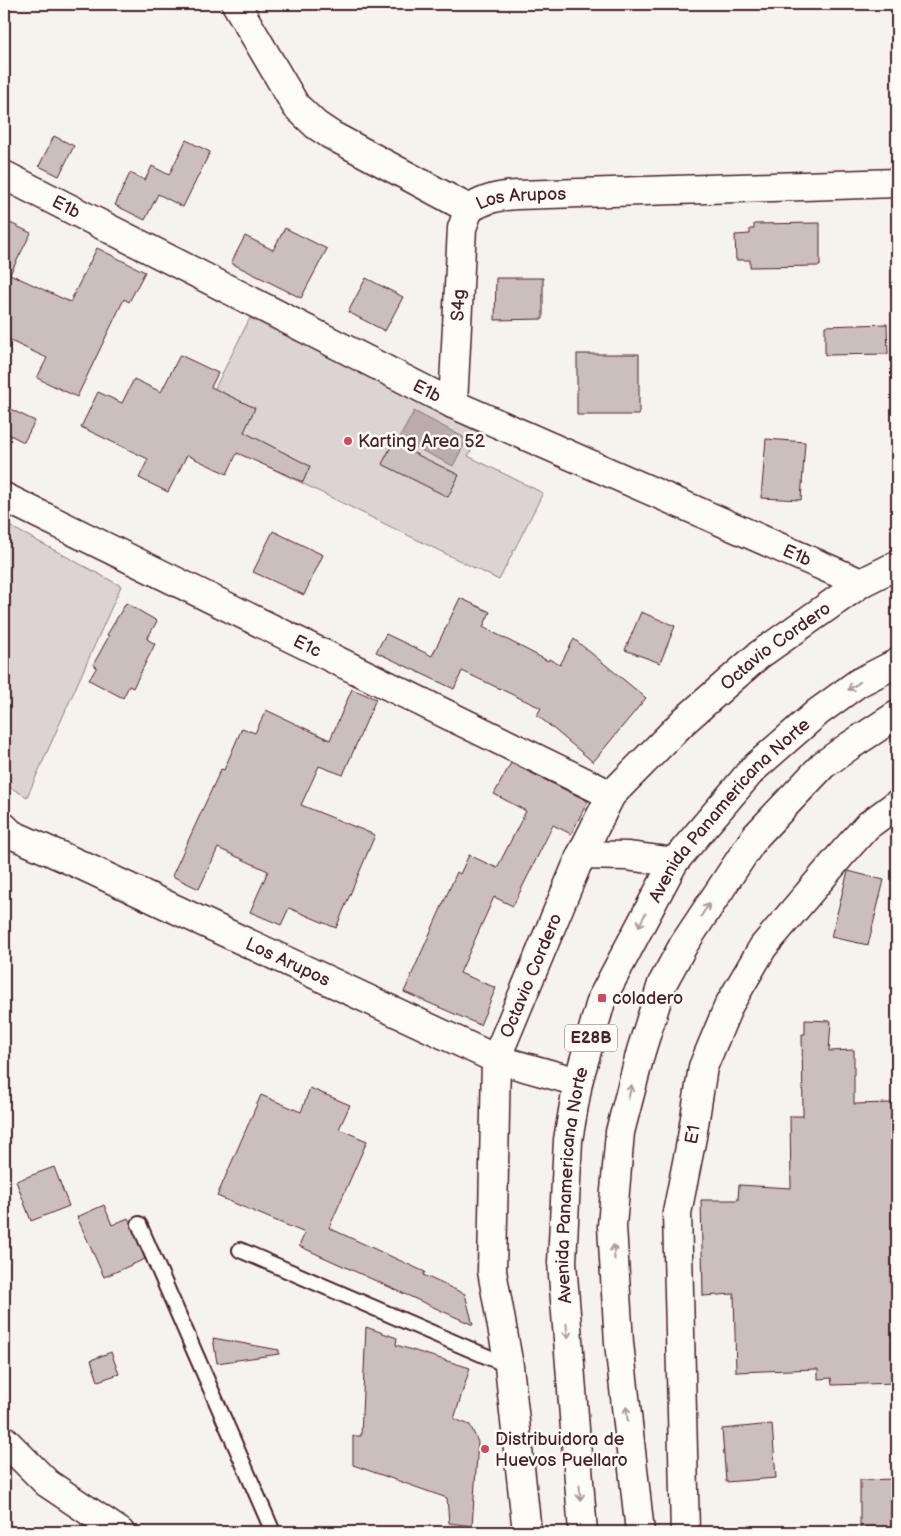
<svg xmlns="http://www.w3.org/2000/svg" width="901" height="1536" font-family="'Balsamiq Sans',sans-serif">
	<rect width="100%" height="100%" fill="#f6f3ef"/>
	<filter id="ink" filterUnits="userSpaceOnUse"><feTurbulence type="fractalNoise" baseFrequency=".02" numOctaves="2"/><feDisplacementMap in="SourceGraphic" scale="10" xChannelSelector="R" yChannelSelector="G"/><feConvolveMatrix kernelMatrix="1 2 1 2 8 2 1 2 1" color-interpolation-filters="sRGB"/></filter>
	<g filter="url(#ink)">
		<path fill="#dcd4d2" stroke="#937a7e" d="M 250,318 L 480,433 L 468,456 L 543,493 L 499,580 L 271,468 L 195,428 Z
			M 4,523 L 121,586 L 27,797 L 4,784 Z"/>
		<path fill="#bbabac" stroke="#8e7378" d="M 414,411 L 467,439 L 453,466 L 399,439 Z"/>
		<path fill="#cbbfbe" stroke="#4a1f2b" d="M 54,136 L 74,146 L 59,176 L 39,166 Z
			M 186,140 L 210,152 L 183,207 L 158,194 L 145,220 L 115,205 L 130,173 L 145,180 L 152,166 L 169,175 Z
			M 4,220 L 31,233 L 10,274 L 70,302 L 97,248 L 145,272 L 129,302 L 124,299 L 77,397 L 37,378 L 47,358 L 4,338 Z
			M 820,223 L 820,266 L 750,267 L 750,260 L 736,260 L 735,235 L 750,234 L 750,229 L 754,229 L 754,224 Z
			M 285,228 L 327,249 L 301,298 L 231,263 L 245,236 L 273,250 Z
			M 366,278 L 403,297 L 385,331 L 348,312 Z
			M 496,278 L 543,278 L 543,319 L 495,320 Z
			M 887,324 L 888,354 L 825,355 L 825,326 Z
			M 577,354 L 639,354 L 639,415 L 577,415 Z
			M 180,355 L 218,373 L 211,387 L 255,408 L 244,432 L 310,466 L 303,482 L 237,453 L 227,474 L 187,455 L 168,492 L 139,478 L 148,459 L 81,427 L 98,392 L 122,403 L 134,379 L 161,392 Z
			M 4,406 L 35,421 L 24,442 L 4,432 Z
			M 766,439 L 805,442 L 801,500 L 761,498 Z
			M 393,443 L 459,475 L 448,497 L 382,464 Z
			M 273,531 L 323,555 L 304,595 L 253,572 Z
			M 460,598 L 490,612 L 483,627 L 548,661 L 549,659 L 560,665 L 574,639 L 646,698 L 593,762 L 537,715 L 541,708 L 462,671 L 454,689 L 376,652 L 386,634 L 432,656 Z
			M 126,603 L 157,621 L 147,639 L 155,644 L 133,688 L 129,686 L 123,698 L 89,680 L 97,667 L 93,665 L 109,636 L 107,635 Z
			M 641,612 L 675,626 L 660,663 L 625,650 Z
			M 352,689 L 376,699 L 343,775 L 319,766 L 301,805 L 375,835 L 336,928 L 289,908 L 281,925 L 250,912 L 268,871 L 218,848 L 199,889 L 172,876 L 221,769 L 224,770 L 242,728 L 255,733 L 266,710 L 330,740 Z
			M 511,763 L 588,801 L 571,834 L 553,825 L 513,906 L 494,897 L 460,973 L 496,988 L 480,1025 L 404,992 L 457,872 L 460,874 L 469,855 L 497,868 L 526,811 L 494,794 Z
			M 848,871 L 884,880 L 868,945 L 831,937 Z
			M 805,1020 L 831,1021 L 829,1051 L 854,1050 L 854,1104 L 892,1103 L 892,1121 L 897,1121 L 897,1170 L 893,1170 L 895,1231 L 897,1231 L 897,1383 L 832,1385 L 831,1378 L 818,1379 L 818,1369 L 736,1372 L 734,1294 L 703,1296 L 701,1200 L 738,1200 L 739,1185 L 791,1188 L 790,1116 L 803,1116 L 802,1034 L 805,1034 Z
			M 310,1088 L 350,1105 L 339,1129 L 367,1141 L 329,1228 L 425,1272 L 423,1275 L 465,1294 L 473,1325 L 299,1246 L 305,1233 L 217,1196 L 261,1095 L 301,1112 Z
			M 54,1167 L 69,1206 L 31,1221 L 16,1181 Z
			M 104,1205 L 112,1225 L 128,1218 L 145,1259 L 104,1277 L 77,1217 Z
			M 366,1327 L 397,1338 L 396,1345 L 470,1368 L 454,1419 L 470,1425 L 478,1442 L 472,1526 L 449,1523 L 447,1498 L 353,1465 L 353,1436 L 361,1436 Z
			M 213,1338 L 279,1350 L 279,1354 L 217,1363 Z
			M 111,1352 L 119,1374 L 98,1381 L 91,1360 Z
			M 772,1424 L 776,1478 L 726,1482 L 722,1429 Z
			M 897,1479 L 897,1527 L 860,1528 L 860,1480 Z"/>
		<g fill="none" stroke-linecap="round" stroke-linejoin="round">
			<g stroke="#4a1f2b" stroke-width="18">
				<path id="lane" d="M 139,1224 L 273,1532
					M 240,1250 L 509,1366"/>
			</g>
			<g stroke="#4a1f2b" stroke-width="31">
				<g id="street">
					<path id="s1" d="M 236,4 L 296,106 L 316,125 L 331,135 L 469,209 C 485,199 498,196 517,195 L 897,183"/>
					<path id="s2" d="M 4,175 L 453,404 L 861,583"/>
					<path id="s3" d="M 453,404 L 462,228 L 469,209"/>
					<path id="s4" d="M 4,497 L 611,795"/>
					<path id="s5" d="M 4,827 L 11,834 L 81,865 L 496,1059 L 578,1082"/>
					<path d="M 581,855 L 627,856 L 674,862"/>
					<path d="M 4,1440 L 47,1483 L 120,1532"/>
					<path id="s6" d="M 527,1532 L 509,1366 L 492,1271 L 496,1059 L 581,855 L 611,795 L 684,721 L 759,655 L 861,583 L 897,565"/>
					<path id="s7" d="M 685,1532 L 677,1213 L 692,1137 L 703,1067 L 729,1005 L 763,947 L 841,855 L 867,826 L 897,804"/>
				</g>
			</g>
			<g stroke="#4a1f2b" stroke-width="31">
				<g id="highway">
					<path id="s8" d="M 583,1532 L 562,1262 L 568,1140 L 578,1082 L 602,998 L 674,862 L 753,769 L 818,712 L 858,683 L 897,663"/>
					<path d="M 640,1532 L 619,1343 L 612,1226 L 620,1132 L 641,1051 L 662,984 L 684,944 L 755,837 L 823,765 L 851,745 L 897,715"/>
				</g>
			</g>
			<use href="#lane" stroke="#fdfcf7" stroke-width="14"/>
			<use href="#street" stroke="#fdfcf7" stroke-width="28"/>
			<use href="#highway" stroke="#fdfcf7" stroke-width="28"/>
		</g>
		<defs><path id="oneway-shaft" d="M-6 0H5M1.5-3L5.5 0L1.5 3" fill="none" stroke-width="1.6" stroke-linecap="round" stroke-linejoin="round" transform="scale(1.25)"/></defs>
		<g stroke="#ac999b">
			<use href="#oneway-shaft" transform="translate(854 686) rotate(146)"/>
			<use href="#oneway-shaft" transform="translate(705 910) rotate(-57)"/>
			<use href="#oneway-shaft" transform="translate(642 920) rotate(118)"/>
			<use href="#oneway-shaft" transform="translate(630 1092) rotate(-76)"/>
			<use href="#oneway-shaft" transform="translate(614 1252) rotate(-94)"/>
			<use href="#oneway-shaft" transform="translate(567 1331) rotate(86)"/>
			<use href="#oneway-shaft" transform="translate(627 1414) rotate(-96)"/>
			<use href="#oneway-shaft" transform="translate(580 1493) rotate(86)"/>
		</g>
	</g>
	<g fill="#d1495b" stroke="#fdfcf7" stroke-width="2">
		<circle cx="348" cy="441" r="5"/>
		<rect x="597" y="993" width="10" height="10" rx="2.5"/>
		<circle cx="485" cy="1449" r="5"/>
	</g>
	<g text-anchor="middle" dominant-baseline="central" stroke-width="5" stroke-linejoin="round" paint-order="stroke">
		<rect fill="#fdfcf7" stroke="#806168" stroke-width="1" x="565" y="1024.5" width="52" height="27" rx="4"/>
		<g font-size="16" font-weight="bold" fill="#4a1f2b">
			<text x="591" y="1038">E28B</text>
		</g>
		<g font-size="18" fill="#4a1f2b" stroke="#fdfcf7">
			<text stroke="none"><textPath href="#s1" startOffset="375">Los Arupos</textPath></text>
			<text stroke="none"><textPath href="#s2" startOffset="70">E1b</textPath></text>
			<text stroke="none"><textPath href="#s3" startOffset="99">S4g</textPath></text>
			<text stroke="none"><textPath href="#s2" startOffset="475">E1b</textPath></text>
			<text stroke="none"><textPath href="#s2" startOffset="880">E1b</textPath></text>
			<text stroke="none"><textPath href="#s4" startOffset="338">E1c</textPath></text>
			<text stroke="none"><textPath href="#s6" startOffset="986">Octavio Cordero</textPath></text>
			<text stroke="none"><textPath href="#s8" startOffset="768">Avenida Panamericana Norte</textPath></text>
			<text stroke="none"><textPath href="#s5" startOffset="315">Los Arupos</textPath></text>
			<text stroke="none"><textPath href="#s6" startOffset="566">Octavio Cordero</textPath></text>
			<text stroke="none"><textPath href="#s7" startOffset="399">E1</textPath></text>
			<text stroke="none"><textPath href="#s8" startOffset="348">Avenida Panamericana Norte</textPath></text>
		</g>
		<g font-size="18" fill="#4a1f2b" stroke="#fdfcf7" text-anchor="start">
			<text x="358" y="441">Karting Area 52</text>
			<text x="612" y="998">coladero</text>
			<text x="495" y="1439">Distribuidora de<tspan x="495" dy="21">Huevos Puellaro</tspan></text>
		</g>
	</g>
	<rect width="901" height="1536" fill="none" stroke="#fdfcf7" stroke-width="20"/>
	<rect x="10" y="10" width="881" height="1516" fill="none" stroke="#4a1f2b" stroke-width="2" filter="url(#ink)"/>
</svg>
